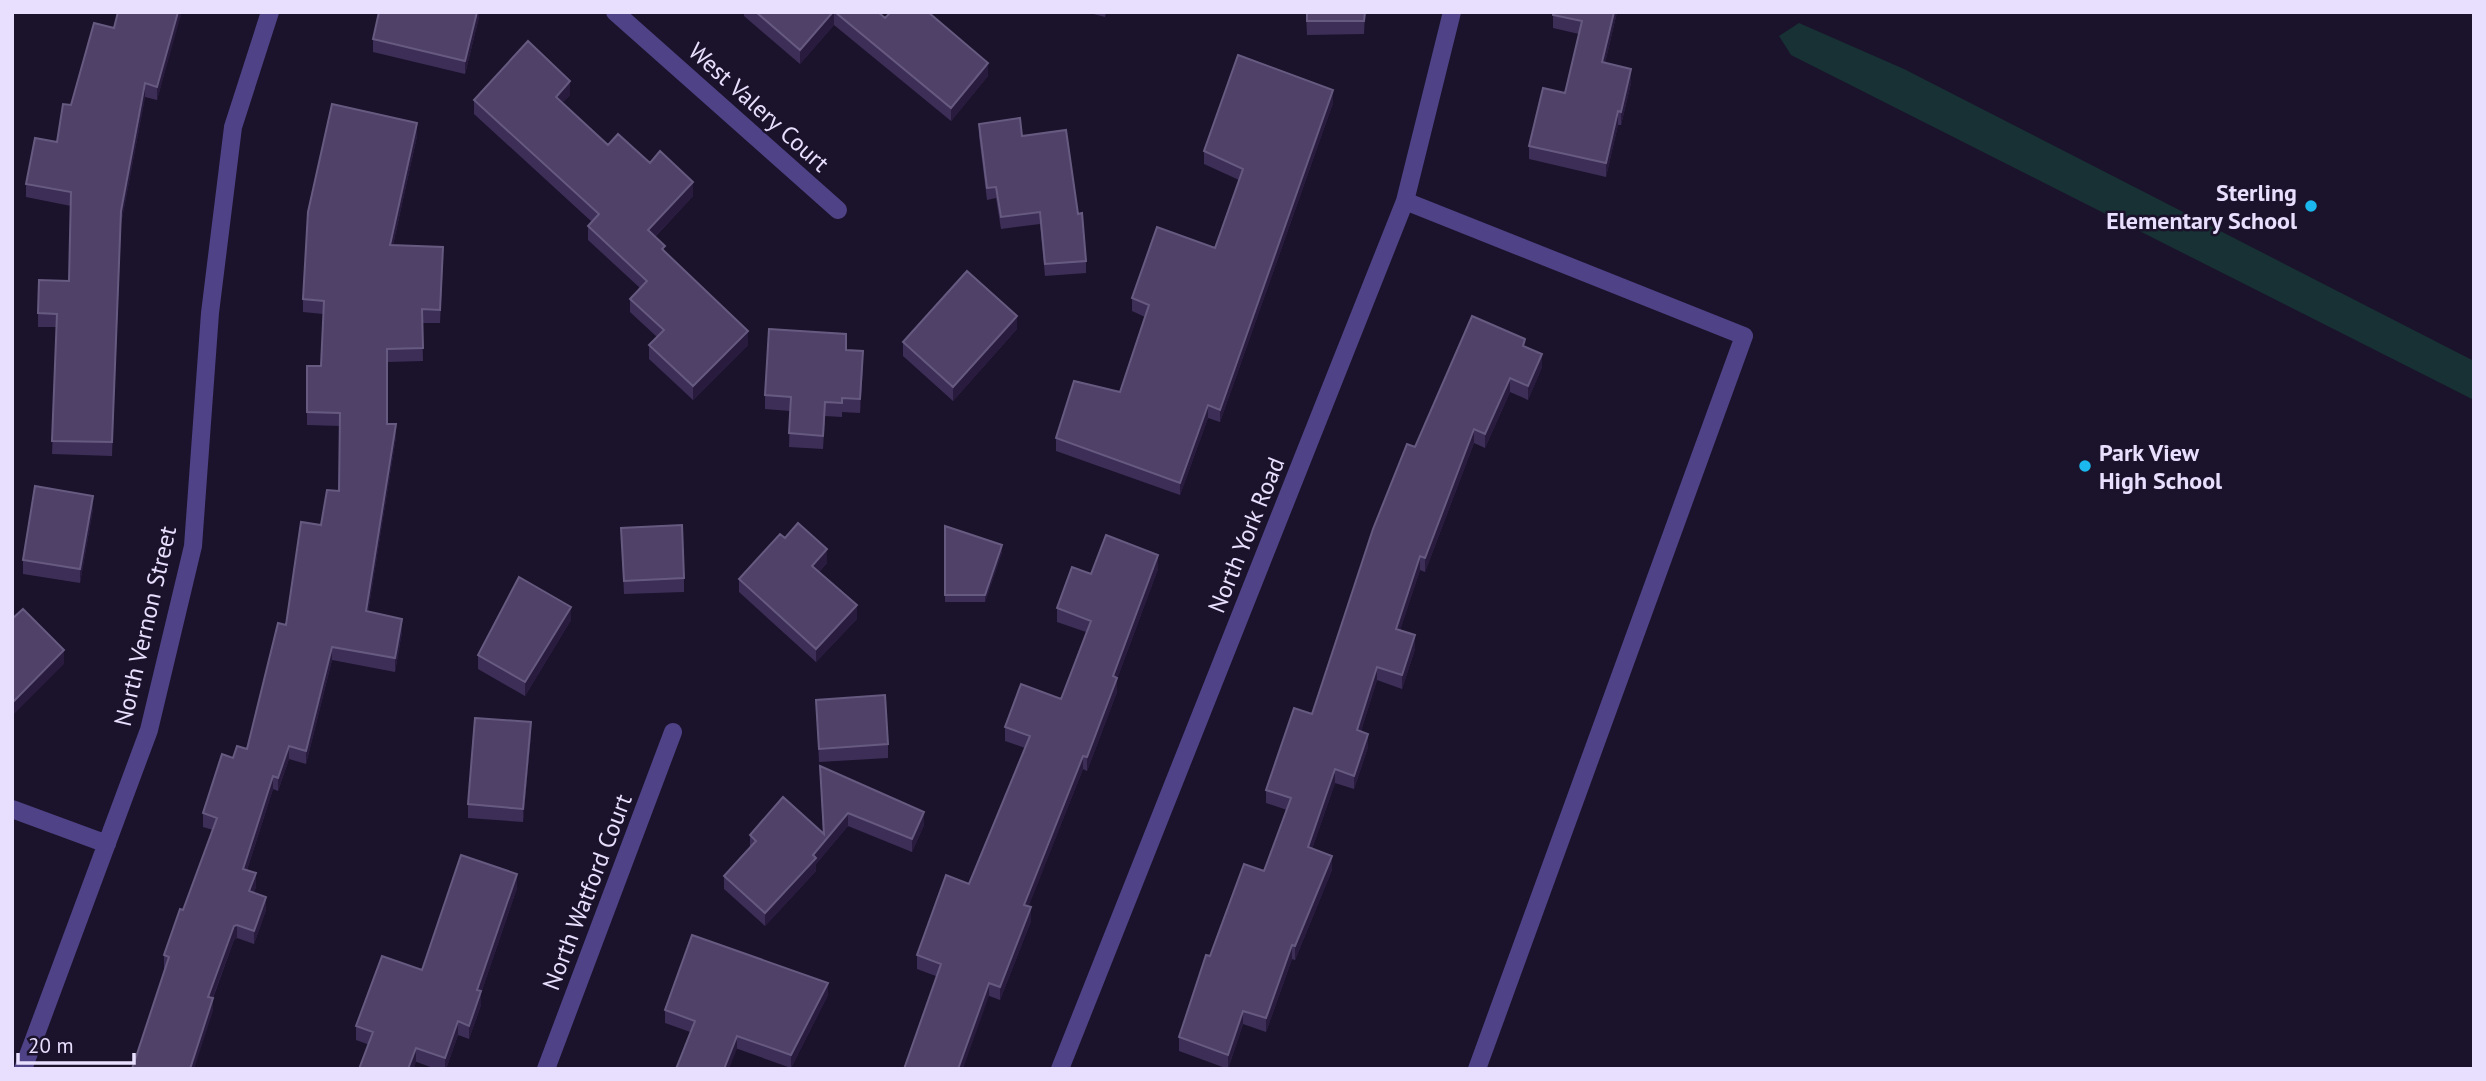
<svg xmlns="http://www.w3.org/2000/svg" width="2486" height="1081" font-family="'PT Sans',sans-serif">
	<rect width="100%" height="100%" fill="#1b132b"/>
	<path fill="#173134" d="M 1799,23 L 1904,69 L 2474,361 L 2474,400 L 1791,55 L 1779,36 Z"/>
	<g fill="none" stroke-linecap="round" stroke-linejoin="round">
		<path stroke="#4f4286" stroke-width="18" d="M 615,12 L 838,210
			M 1405,201 L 1744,336 L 1477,1069
			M 12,809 L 107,844
			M 23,1069 L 149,730 L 193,546 L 210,313 L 233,127 L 270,12
			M 546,1069 L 673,732
			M 1060,1069 L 1405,201 L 1452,12"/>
	</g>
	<path fill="#3d2e57" d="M 181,12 L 157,100 L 145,97 L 121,224 L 112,456 L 52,454 L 57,327 L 38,327 L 38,313 L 69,281 L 71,206 L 26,197 L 26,184 L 57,142 L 71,105 L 114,28 Z
		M 479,12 L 479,17 L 465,74 L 373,52 L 373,39 Z
		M 744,12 L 878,12 L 885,18 L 988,76 L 951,121 L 834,25 L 800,64 L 744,16 Z
		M 1086,12 L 1106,12 L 1105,17 Z
		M 1306,12 L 1365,12 L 1364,34 L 1307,35 Z
		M 1617,12 L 1605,63 L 1631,83 L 1621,125 L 1618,125 L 1606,177 L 1529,159 L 1529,146 L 1565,93 L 1579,34 L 1553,28 L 1553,15 Z
		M 570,95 L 562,103 L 608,145 L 650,163 L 693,196 L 655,237 L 665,251 L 748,345 L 693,400 L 649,359 L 649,345 L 657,337 L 630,312 L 630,299 L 640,288 L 588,240 L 588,226 L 592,222 L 474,114 L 474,100 Z
		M 1333,103 L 1220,422 L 1208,418 L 1180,495 L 1056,451 L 1056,438 L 1120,392 L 1145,317 L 1132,311 L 1132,298 L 1215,248 L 1239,180 L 1204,164 L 1204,151 Z
		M 979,124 L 1022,136 L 1078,214 L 1086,261 L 1086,273 L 1045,276 L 1040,224 L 1001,229 L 996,198 L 987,200 L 979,136 Z
		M 417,136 L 393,245 L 443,261 L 440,323 L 422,323 L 423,361 L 387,362 L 387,424 L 396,437 L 368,612 L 402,632 L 395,672 L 332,660 L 306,764 L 289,759 L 278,791 L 273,789 L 247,870 L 256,887 L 254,892 L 266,910 L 254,944 L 237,938 L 234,940 L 213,998 L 213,1011 L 164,969 L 164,955 L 183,910 L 213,830 L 203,827 L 203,813 L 233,758 L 247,749 L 286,625 L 321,525 L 339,491 L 340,426 L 307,425 L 307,366 L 321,366 L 323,314 L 303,312 L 303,299 Z
		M 1017,329 L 953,401 L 903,356 L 903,342 Z
		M 1525,347 L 1542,367 L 1528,400 L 1510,392 L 1485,448 L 1474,443 L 1425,572 L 1420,570 L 1400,630 L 1415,649 L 1402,689 L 1377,680 L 1361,731 L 1368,747 L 1354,789 L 1335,783 L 1312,849 L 1332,870 L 1295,960 L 1292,959 L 1266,1032 L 1243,1024 L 1228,1069 L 1179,1051 L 1179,1037 L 1210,956 L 1264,871 L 1287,810 L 1266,803 L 1266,790 L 1312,714 L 1415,447 Z
		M 846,350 L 863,365 L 860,413 L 842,412 L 842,417 L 825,416 L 823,449 L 789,447 L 790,411 L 765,409 L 765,395 Z
		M 93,509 L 80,583 L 23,574 L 23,560 Z
		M 945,526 L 1002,552 L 985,602 L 945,602 Z
		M 621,528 L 684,578 L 684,592 L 624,594 Z
		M 785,538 L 827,563 L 819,572 L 857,619 L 816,662 L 739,592 L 739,579 Z
		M 1158,569 L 1117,679 L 1117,692 L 1087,771 L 1083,769 L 1028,907 L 1031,921 L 1000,1000 L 917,969 L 917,955 L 969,884 L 1025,748 L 1005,741 L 1005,727 L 1061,699 L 1086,632 L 1057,622 L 1057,608 L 1091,574 Z
		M 571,620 L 525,696 L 478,669 L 478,655 Z
		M 816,700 L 888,744 L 888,758 L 819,762 Z
		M 531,735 L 523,822 L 468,818 L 468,804 Z
		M 820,766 L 924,825 L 912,852 L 848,826 L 816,864 L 816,871 L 765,926 L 724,889 L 724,876 L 750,848 L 750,835 L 823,834 Z
		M 517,888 L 481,993 L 481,1005 L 469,1039 L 458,1035 L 446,1069 L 436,1069 L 356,1040 L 356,1026 Z
		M 828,995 L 791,1068 L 665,1023 L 665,1010 Z"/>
	<path fill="#281b3e" d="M 178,12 L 181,12 L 181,15 L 157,100 L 157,87 Z
		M 477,12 L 479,12 L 479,17 L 465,74 L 465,61 Z
		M 833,12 L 834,12 L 834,25 L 800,64 L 800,50 Z
		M 1614,12 L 1617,12 L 1602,76 L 1602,62 Z
		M 988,63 L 988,76 L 951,121 L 951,108 Z
		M 1631,69 L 1631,83 L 1621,125 L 1621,112 Z
		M 570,81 L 570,95 L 556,110 L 556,97 Z
		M 145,83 L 145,97 L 121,224 L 112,456 L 121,211 Z
		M 1333,90 L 1333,103 L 1220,422 L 1220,410 Z
		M 1618,111 L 1618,125 L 1606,177 L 1606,163 Z
		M 417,123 L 417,136 L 390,258 L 390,245 Z
		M 693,182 L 693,196 L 648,244 L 648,230 Z
		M 1017,316 L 1017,329 L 953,401 L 953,387 Z
		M 748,331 L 748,345 L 693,400 L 693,386 Z
		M 863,351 L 863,365 L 860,413 L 860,399 Z
		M 1542,354 L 1542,367 L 1528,400 L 1528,386 Z
		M 1510,378 L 1510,392 L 1485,448 L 1485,434 Z
		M 1208,405 L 1208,418 L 1180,495 L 1180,483 Z
		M 396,424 L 396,437 L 366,625 L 366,611 Z
		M 1474,429 L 1474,443 L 1425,572 L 1425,558 Z
		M 93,496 L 93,509 L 80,583 L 80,569 Z
		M 1002,545 L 1002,552 L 985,602 L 985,595 Z
		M 827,549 L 827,563 L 812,579 L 812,566 Z
		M 1158,555 L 1158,569 L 1117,679 L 1117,692 L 1087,771 L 1087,757 L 1113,676 Z
		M 1420,556 L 1420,570 L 1396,643 L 1396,629 Z
		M 857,605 L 857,619 L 816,662 L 816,649 Z
		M 571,607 L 571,620 L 525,696 L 525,682 Z
		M 402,619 L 402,632 L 395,672 L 395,658 Z
		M 1415,635 L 1415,649 L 1402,689 L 1402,675 Z
		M 332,647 L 332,660 L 306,764 L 306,751 Z
		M 64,650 L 64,664 L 12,716 L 12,703 Z
		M 1377,667 L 1377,680 L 1357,744 L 1357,730 Z
		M 531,722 L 531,735 L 523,822 L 523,809 Z
		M 1368,734 L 1368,747 L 1354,789 L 1354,776 Z
		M 289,746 L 289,759 L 278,791 L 278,778 Z
		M 1083,756 L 1083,769 L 1024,918 L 1024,905 Z
		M 1335,769 L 1335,783 L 1308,861 L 1308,847 Z
		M 273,776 L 273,789 L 243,882 L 243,869 Z
		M 924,812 L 924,825 L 912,852 L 912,839 Z
		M 848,813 L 848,826 L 816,864 L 816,871 L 765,926 L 765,913 Z
		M 1332,856 L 1332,870 L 1295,960 L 1295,946 Z
		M 256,873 L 256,887 L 249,904 L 249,891 Z
		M 517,874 L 517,888 L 481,993 L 481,1005 L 469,1039 L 469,1026 L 477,990 Z
		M 266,897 L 266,910 L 254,944 L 254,931 Z
		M 1031,907 L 1031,921 L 1000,1000 L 1000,987 Z
		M 237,925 L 237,938 L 234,940 L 208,1010 L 208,997 L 234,926 Z
		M 1292,945 L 1292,959 L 1266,1032 L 1266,1018 Z
		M 828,983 L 828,995 L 791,1068 L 791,1055 Z
		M 989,983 L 989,996 L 963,1069 L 958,1069 Z
		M 213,998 L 213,1011 L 194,1069 L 190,1069 Z
		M 1243,1011 L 1243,1024 L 1228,1069 L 1228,1055 Z
		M 458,1021 L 458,1035 L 446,1069 L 445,1069 L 445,1058 Z
		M 737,1036 L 737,1049 L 729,1069 L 724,1069 Z
		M 416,1048 L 416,1062 L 414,1069 L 408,1069 Z"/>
	<path fill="#4f4168" stroke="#675a80" stroke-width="2" d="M 118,12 L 178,12 L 157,87 L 145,83 L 121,211 L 112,442 L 52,441 L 57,314 L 38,313 L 39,280 L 69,281 L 71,192 L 26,184 L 35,138 L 57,142 L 63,104 L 71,105 L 94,23 L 114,28 Z
		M 379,12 L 477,12 L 465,61 L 373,39 Z
		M 756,12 L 833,12 L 800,50 Z
		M 835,12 L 878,12 L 885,18 L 891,12 L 928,12 L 988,63 L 951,108 Z
		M 1307,12 L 1365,12 L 1364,21 L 1307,21 Z
		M 1553,12 L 1614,12 L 1602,62 L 1631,69 L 1621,112 L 1618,111 L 1606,163 L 1529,146 L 1543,88 L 1565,93 L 1582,21 L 1553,15 Z
		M 528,41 L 570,81 L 556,97 L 608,145 L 618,134 L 650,163 L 660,151 L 693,182 L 648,230 L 665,246 L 662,249 L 748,331 L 693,386 L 649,345 L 664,330 L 630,299 L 647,281 L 588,226 L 599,214 L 474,100 Z
		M 1238,55 L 1333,90 L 1220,410 L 1208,405 L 1180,483 L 1056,438 L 1074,381 L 1120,392 L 1149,305 L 1132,298 L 1157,227 L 1215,248 L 1243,169 L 1204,151 Z
		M 332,104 L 417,123 L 390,245 L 443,247 L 440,310 L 422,309 L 423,348 L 387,349 L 387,424 L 396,424 L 366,611 L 402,619 L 395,658 L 332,647 L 306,751 L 289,746 L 278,778 L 273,776 L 243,869 L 256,873 L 249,891 L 266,897 L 254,931 L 237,925 L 234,926 L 208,997 L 213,998 L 190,1069 L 132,1069 L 169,957 L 164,955 L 180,909 L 183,910 L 217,818 L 203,813 L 222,754 L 233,758 L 237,746 L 247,749 L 278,623 L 286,625 L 301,522 L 321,525 L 327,490 L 339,491 L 340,413 L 307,412 L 307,366 L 321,366 L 324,301 L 303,299 L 308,212 Z
		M 1020,118 L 1022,136 L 1066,130 L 1078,214 L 1082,213 L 1086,261 L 1045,264 L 1040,212 L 1001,217 L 996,187 L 987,188 L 979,124 Z
		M 967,271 L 1017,316 L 953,387 L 903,342 Z
		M 1472,316 L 1525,339 L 1523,346 L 1542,354 L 1528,386 L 1510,378 L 1485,434 L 1474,429 L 1425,558 L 1420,556 L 1396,629 L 1415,635 L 1402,675 L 1377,667 L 1357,730 L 1368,734 L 1354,776 L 1335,769 L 1308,847 L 1332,856 L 1295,946 L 1292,945 L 1266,1018 L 1243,1011 L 1228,1055 L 1179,1037 L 1206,955 L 1210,956 L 1244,864 L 1264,871 L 1291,798 L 1266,790 L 1294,708 L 1312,714 L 1373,529 L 1407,444 L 1415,447 Z
		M 769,329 L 846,334 L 846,350 L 863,351 L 860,399 L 842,398 L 842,403 L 825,402 L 823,436 L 789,433 L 791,397 L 765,395 Z
		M 35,486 L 93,496 L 80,569 L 23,560 Z
		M 798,523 L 827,549 L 812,566 L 857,605 L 816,649 L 739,579 L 780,534 L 785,538 Z
		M 682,525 L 684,578 L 624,581 L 621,528 Z
		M 945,526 L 1002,545 L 985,595 L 945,595 Z
		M 1106,535 L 1158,555 L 1113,676 L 1117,678 L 1087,757 L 1083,756 L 1024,905 L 1031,907 L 1000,987 L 989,983 L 958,1069 L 904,1069 L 941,964 L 917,955 L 946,875 L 969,884 L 1030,736 L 1005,727 L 1021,684 L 1061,699 L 1091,621 L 1057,608 L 1072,567 L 1091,574 Z
		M 519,577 L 571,607 L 525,682 L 478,655 Z
		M 23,609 L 64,650 L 12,703 L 12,619 Z
		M 885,695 L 888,744 L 819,749 L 816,700 Z
		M 475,718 L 531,722 L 523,809 L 468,804 Z
		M 820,766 L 924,812 L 912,839 L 848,813 L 813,855 L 816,858 L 765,913 L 724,876 L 756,841 L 750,835 L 783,797 L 824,834 Z
		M 461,855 L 517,874 L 477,990 L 481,991 L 469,1026 L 458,1021 L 445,1058 L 416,1048 L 408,1069 L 359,1069 L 373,1032 L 356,1026 L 382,956 L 422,970 Z
		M 692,935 L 828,983 L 791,1055 L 737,1036 L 724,1069 L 676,1069 L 695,1021 L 665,1010 Z"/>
	<g fill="#1ab8ee" stroke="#1b132b" stroke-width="2.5">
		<circle cx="2311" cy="206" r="7"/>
		<circle cx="2085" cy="466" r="7"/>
	</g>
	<g text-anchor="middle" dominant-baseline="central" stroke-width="5" stroke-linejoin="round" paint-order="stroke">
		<g font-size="24" fill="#e7dffd" stroke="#1b132b">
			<text transform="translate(759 107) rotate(42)">West Valery Court</text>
			<text transform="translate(1246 535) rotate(-68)">North York Road</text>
			<text transform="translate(145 626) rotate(-77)">North Vernon Street</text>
			<text transform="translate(587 892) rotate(-69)">North Watford Court</text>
		</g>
		<g font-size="24" font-weight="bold" fill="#e7dffd" stroke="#1b132b" text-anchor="end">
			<text x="2297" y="192">Sterling<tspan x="2297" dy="28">Elementary School</tspan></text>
			<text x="2099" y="452" text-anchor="start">Park View<tspan x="2099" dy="28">High School</tspan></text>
		</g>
	</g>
	<rect width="2486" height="1081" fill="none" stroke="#e7dffd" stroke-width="28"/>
	<path d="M18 1053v10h116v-10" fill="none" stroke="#e7dffd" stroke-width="3.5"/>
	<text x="28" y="1053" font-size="21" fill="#e7dffd" stroke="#1b132b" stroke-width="5" paint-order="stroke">20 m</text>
</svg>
